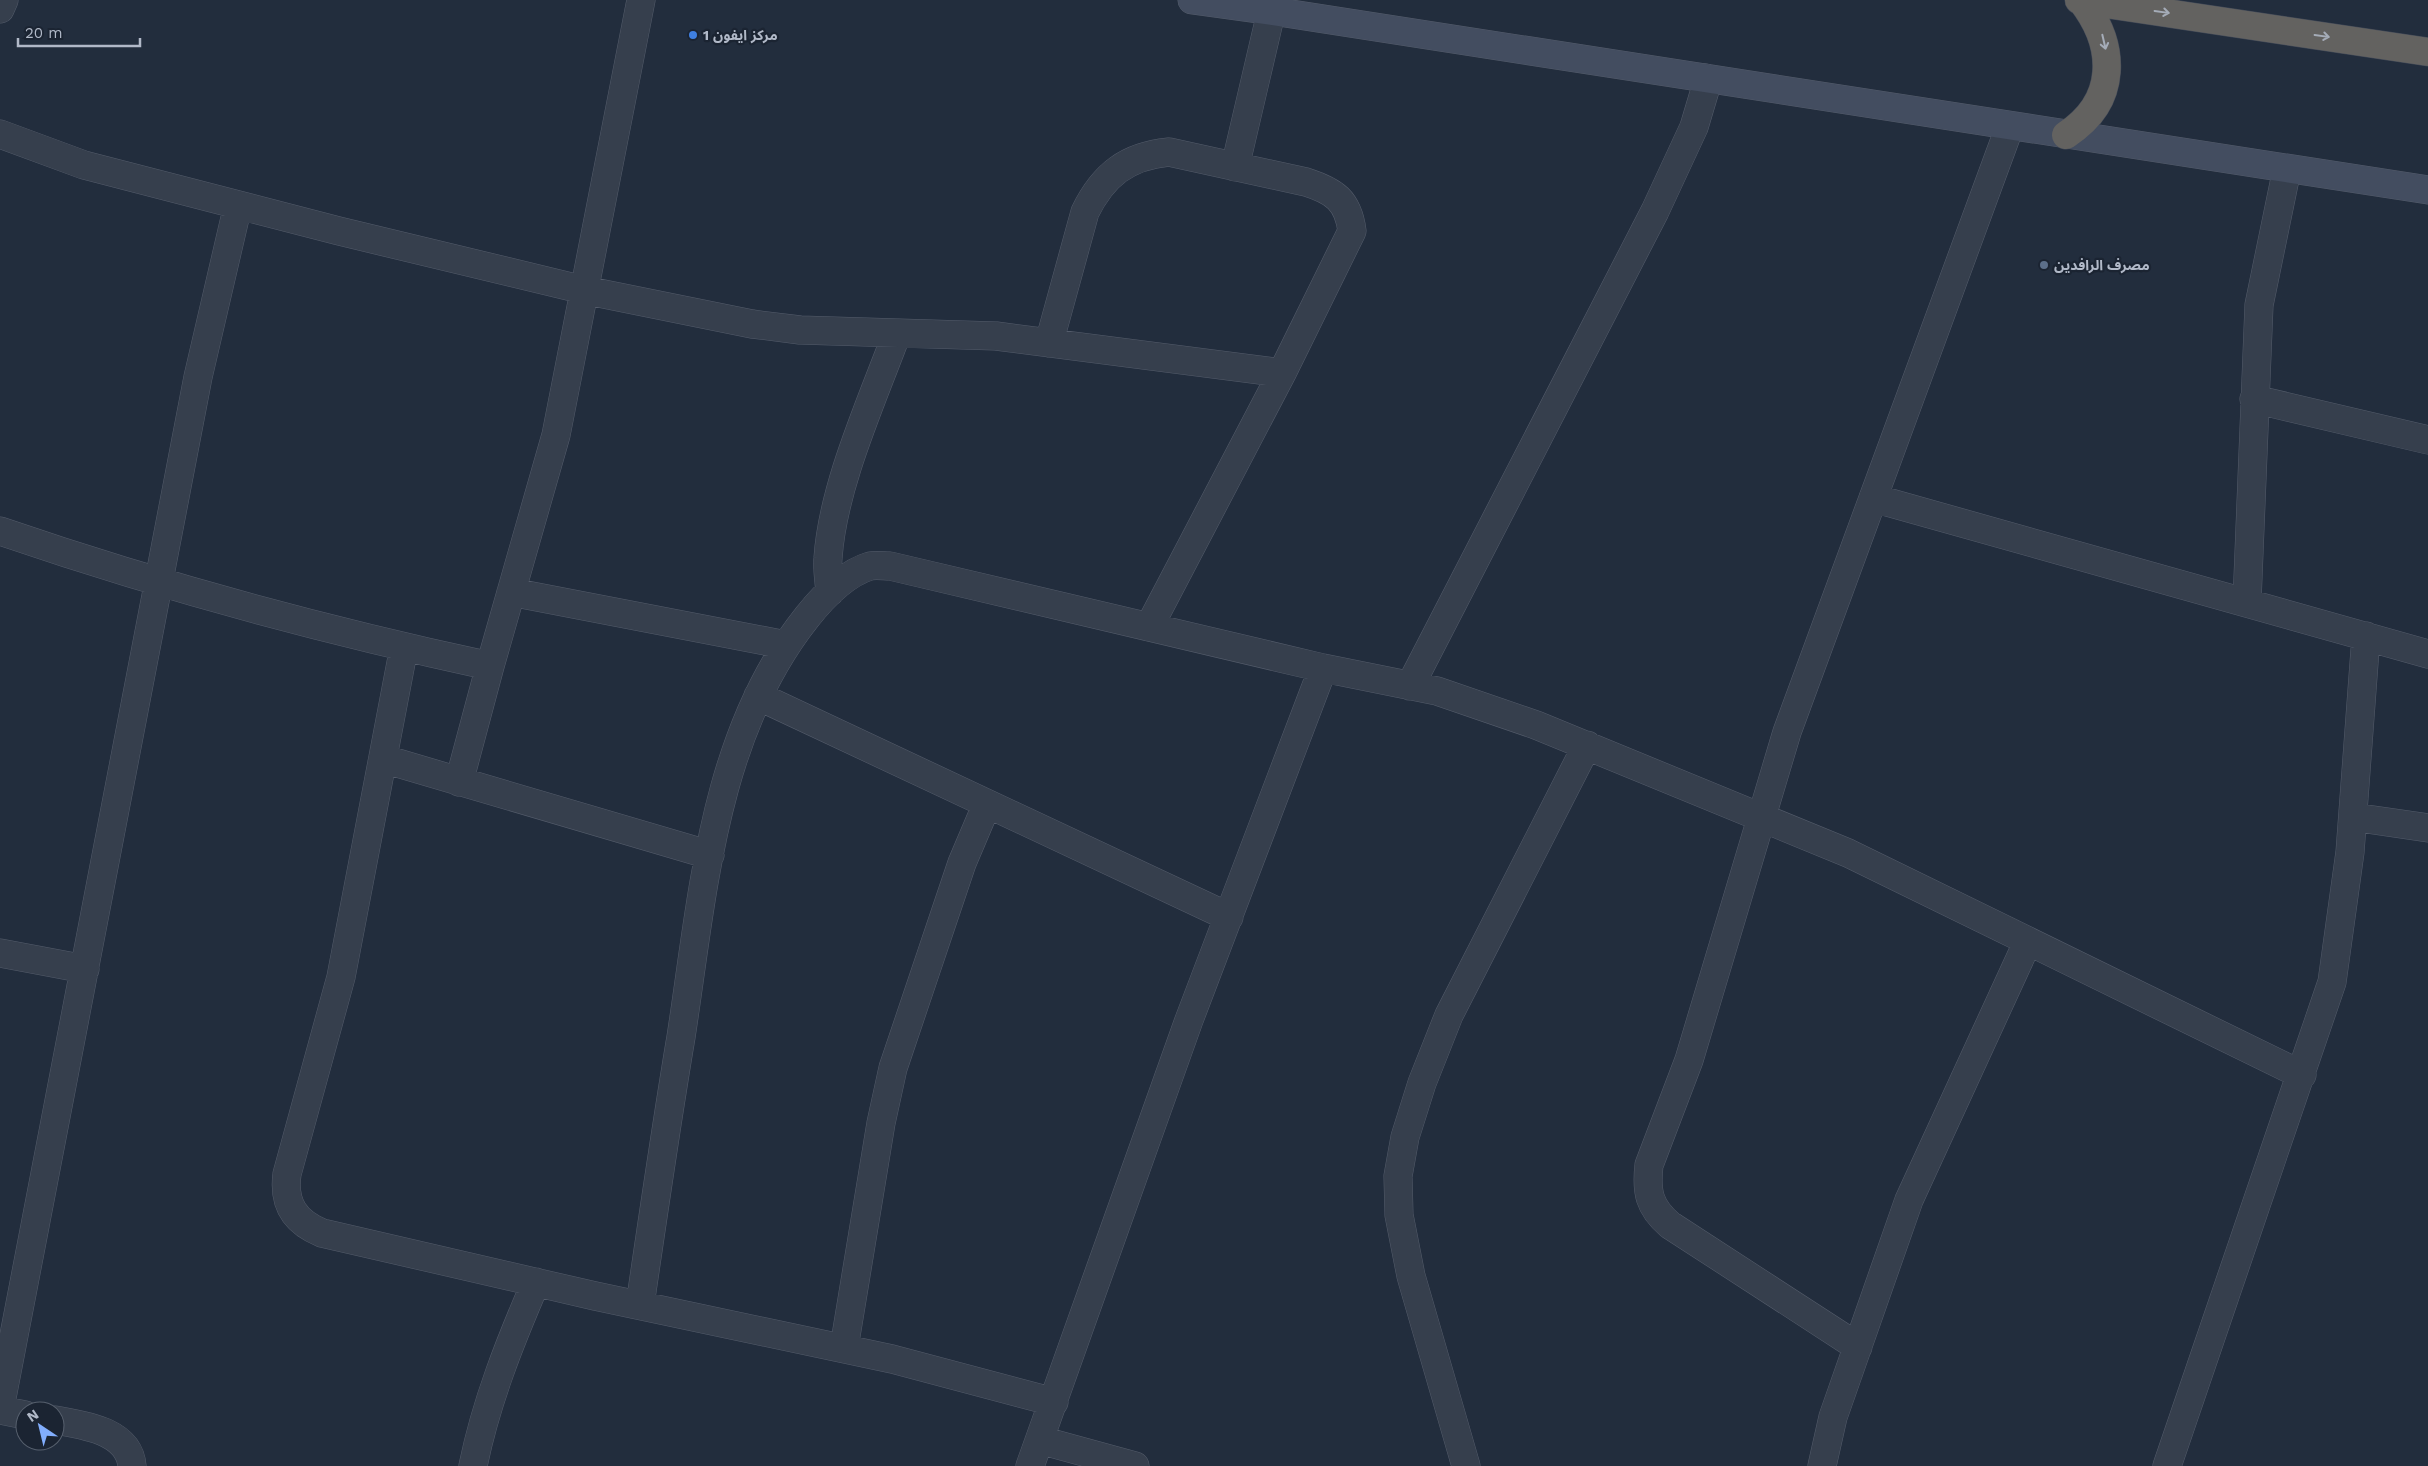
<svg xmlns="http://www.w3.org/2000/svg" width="2428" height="1466" font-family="'Work Sans','Noto Sans Arabic',sans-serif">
	<rect width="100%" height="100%" fill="#222d3d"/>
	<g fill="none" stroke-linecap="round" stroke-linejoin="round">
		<g stroke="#545c6b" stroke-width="29">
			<path id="minor" d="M 0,9 L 4,0
				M 0,134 L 84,165 L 339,231 L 584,290 L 752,324 L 800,330 L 996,336 L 1282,373
				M 1235,167 L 1274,0
				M 1049,343 L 1085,212 C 1103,175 1127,156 1169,152 L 1306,182 C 1334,191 1348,200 1352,231 L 1282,373 L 1149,627
				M 2254,399 L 2428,440
				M 1873,498 L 2428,654
				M 0,531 C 160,586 324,630 490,666
				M 511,592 L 786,645
				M 830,592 C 829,581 827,569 828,558 C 833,485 872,401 897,333
				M 2247,602 L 2259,305 L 2287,169
				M 404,647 L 341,977 L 287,1174 C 283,1204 295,1222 322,1233 L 595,1296 L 892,1359 L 1054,1402
				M 1410,686 L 1655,211 L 1694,127 L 1705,90 L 1705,78
				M 758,696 L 1229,917
				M 384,759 L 710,855
				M 459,782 L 490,666 L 556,435 L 641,0
				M 2353,817 L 2428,828
				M 0,953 L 85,969
				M 640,1305 C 653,1216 666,1126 681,1037 C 703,894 713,735 807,617 C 822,598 844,574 870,566 C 876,565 884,566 890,566 L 1323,668 L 1437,691 L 1536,725 L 1848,853 L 2302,1075
				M 1858,1347 L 1670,1225 C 1649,1207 1646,1192 1649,1165 L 1689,1060 L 1787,732 L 2010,126
				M 844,1348 L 881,1123 L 893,1068 L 962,863 L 987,804
				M 0,1408 L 198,377 L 238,205
				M 0,1410 L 25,1415
				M 55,1420 C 82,1425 129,1430 132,1466
				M 1040,1440 L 1135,1466
				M 473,1466 C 486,1402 510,1342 536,1282
				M 1030,1466 L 1189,1020 L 1323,668
				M 1466,1466 L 1411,1276 L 1399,1215 L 1398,1176 L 1405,1137 L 1422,1083 L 1449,1015 L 1587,745
				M 1822,1466 L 1833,1417 L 1909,1200 L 2028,941
				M 2167,1466 L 2332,982 L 2350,852 L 2366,636"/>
		</g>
		<g stroke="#545c6b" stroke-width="29">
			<path id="secondary" d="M 1192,0 L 1272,11 L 2428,190"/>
		</g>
		<g stroke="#414958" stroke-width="29">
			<path id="trunk" d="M 2079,0 L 2428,52
				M 2066,135 C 2118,101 2117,46 2081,0"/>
		</g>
		<use href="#minor" stroke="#363f4d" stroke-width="28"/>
		<use href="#secondary" stroke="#434d60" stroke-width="28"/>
		<use href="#trunk" stroke="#636260" stroke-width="28"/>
	</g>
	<defs><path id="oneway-shaft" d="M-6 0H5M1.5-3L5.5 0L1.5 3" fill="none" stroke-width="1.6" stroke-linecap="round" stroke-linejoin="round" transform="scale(1.25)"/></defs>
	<g stroke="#a5acb8">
		<use href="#oneway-shaft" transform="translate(2162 12) rotate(8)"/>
		<use href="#oneway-shaft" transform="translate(2322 36) rotate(8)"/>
		<use href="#oneway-shaft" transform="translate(2104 42) rotate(77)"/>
	</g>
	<circle fill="#3f7fe0" stroke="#1b2432" stroke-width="2" cx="693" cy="35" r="5"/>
	<circle fill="#5c6f8a" stroke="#1b2432" stroke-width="2" cx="2044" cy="265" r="5"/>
	<g text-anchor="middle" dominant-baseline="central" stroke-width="4.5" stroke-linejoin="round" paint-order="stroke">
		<g font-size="14" font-weight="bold" fill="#b1b9c8" stroke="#1b2432" text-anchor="start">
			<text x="703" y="35">مركز ايفون 1</text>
			<text x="2054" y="265">مصرف الرافدين</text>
		</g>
	</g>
	<g transform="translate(40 1426) rotate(325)"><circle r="24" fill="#1b2432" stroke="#57606e"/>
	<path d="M0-4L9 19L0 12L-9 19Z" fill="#82aefd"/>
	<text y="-8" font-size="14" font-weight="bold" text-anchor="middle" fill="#b1b9c8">N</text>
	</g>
	<path d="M18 38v8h122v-8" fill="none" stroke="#b1b9c8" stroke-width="2.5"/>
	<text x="25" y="38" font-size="15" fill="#b1b9c8" stroke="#1b2432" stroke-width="4" paint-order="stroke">20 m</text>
</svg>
